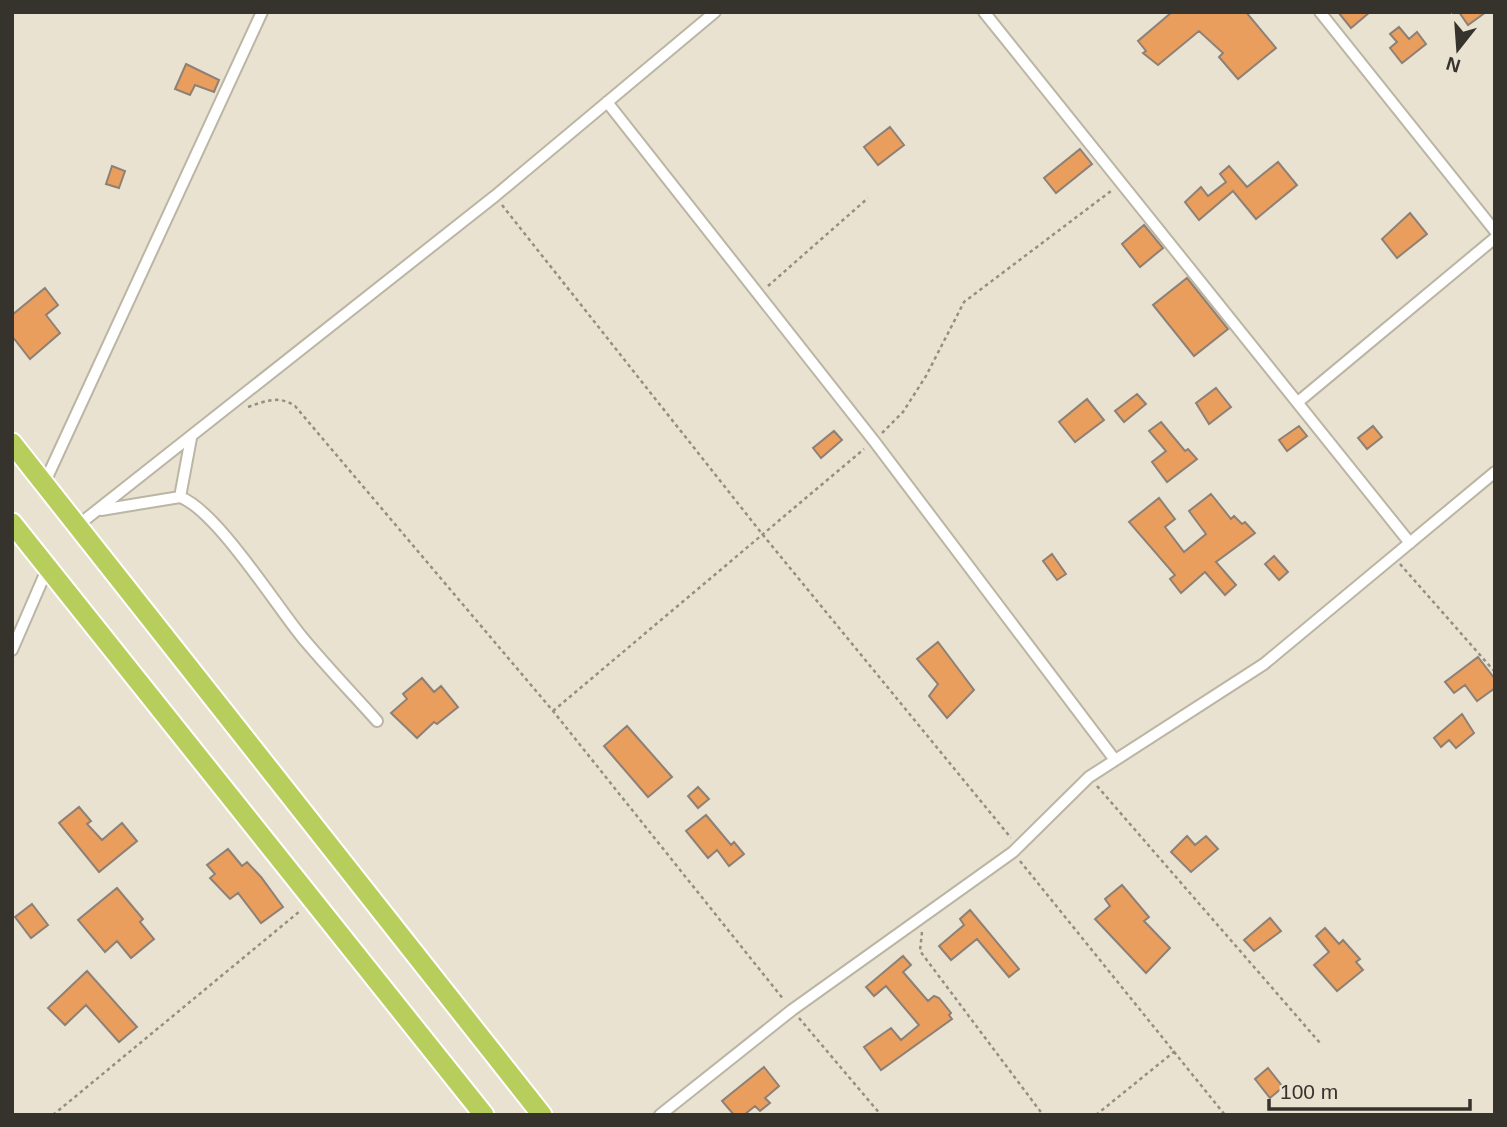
<svg xmlns="http://www.w3.org/2000/svg" width="1507" height="1127" font-family="Arial,sans-serif">
	<rect width="100%" height="100%" fill="#e9e2d1"/>
	<path fill="#e99e5d" stroke="#8e8075" stroke-width="2" d="M 1172,12 L 1246,12 L 1276,48 L 1238,79 L 1219,57 L 1223,53 L 1199,31 L 1158,65 L 1143,53 L 1146,51 L 1138,41 Z
		M 1338,12 L 1370,12 L 1351,28 Z
		M 1459,12 L 1486,12 L 1468,25 Z
		M 1399,27 L 1409,39 L 1417,32 L 1426,44 L 1402,63 L 1390,48 L 1397,42 L 1390,34 Z
		M 186,64 L 219,80 L 214,92 L 195,85 L 190,95 L 175,89 Z
		M 890,127 L 904,145 L 878,165 L 864,147 Z
		M 1080,149 L 1092,164 L 1056,193 L 1044,178 Z
		M 1278,162 L 1297,185 L 1256,219 L 1233,191 L 1199,220 L 1185,202 L 1201,187 L 1208,196 L 1226,182 L 1220,174 L 1229,166 L 1247,187 Z
		M 112,166 L 125,171 L 119,188 L 106,184 Z
		M 1410,213 L 1427,234 L 1397,258 L 1382,239 Z
		M 1144,225 L 1163,248 L 1140,267 L 1122,244 Z
		M 1187,278 L 1228,329 L 1194,356 L 1153,305 Z
		M 45,288 L 58,305 L 46,315 L 60,333 L 30,359 L 12,336 L 12,315 Z
		M 1216,388 L 1231,407 L 1209,424 L 1196,403 Z
		M 1137,394 L 1146,404 L 1124,422 L 1115,411 Z
		M 1087,399 L 1104,420 L 1075,442 L 1059,422 Z
		M 1161,422 L 1185,451 L 1188,449 L 1197,459 L 1167,482 L 1152,462 L 1166,451 L 1149,431 Z
		M 1299,426 L 1307,436 L 1287,451 L 1279,440 Z
		M 1373,426 L 1382,437 L 1367,449 L 1358,438 Z
		M 834,431 L 842,440 L 821,458 L 813,448 Z
		M 1211,494 L 1231,519 L 1234,516 L 1242,524 L 1245,522 L 1255,533 L 1216,562 L 1236,585 L 1225,595 L 1205,572 L 1181,593 L 1170,579 L 1175,575 L 1129,522 L 1159,498 L 1175,519 L 1165,527 L 1184,552 L 1206,534 L 1189,511 Z
		M 1052,554 L 1066,574 L 1057,580 L 1043,561 Z
		M 1274,556 L 1288,572 L 1279,580 L 1265,564 Z
		M 938,642 L 974,690 L 947,718 L 929,696 L 938,684 L 917,659 Z
		M 1478,657 L 1495,679 L 1495,688 L 1477,701 L 1465,685 L 1454,693 L 1445,682 Z
		M 422,678 L 434,692 L 441,686 L 458,707 L 437,724 L 434,722 L 417,738 L 391,713 L 407,699 L 403,694 Z
		M 1462,714 L 1474,733 L 1456,748 L 1449,740 L 1441,747 L 1434,738 Z
		M 627,726 L 672,777 L 648,797 L 604,746 Z
		M 698,787 L 709,799 L 698,808 L 688,796 Z
		M 79,807 L 91,821 L 87,824 L 102,840 L 122,823 L 137,841 L 99,872 L 59,823 Z
		M 706,815 L 731,845 L 734,842 L 744,854 L 729,866 L 717,850 L 708,858 L 686,831 Z
		M 1187,836 L 1195,845 L 1206,836 L 1218,849 L 1191,872 L 1171,852 Z
		M 228,849 L 242,866 L 247,862 L 261,877 L 283,907 L 261,923 L 238,893 L 230,899 L 210,878 L 215,874 L 207,865 Z
		M 1122,885 L 1149,917 L 1144,921 L 1170,948 L 1146,973 L 1095,919 L 1110,906 L 1105,899 Z
		M 117,888 L 143,919 L 140,922 L 154,939 L 131,958 L 117,941 L 105,952 L 78,920 Z
		M 32,904 L 48,925 L 31,938 L 15,917 Z
		M 970,910 L 1019,969 L 1009,977 L 977,939 L 951,960 L 939,946 L 964,925 L 960,919 Z
		M 1270,918 L 1281,931 L 1254,951 L 1244,940 Z
		M 1325,928 L 1339,944 L 1343,940 L 1360,959 L 1356,962 L 1363,970 L 1337,991 L 1314,965 L 1329,952 L 1316,936 Z
		M 903,956 L 911,965 L 903,972 L 928,1001 L 934,996 L 939,998 L 951,1013 L 949,1015 L 952,1019 L 881,1070 L 864,1047 L 891,1028 L 901,1040 L 919,1025 L 886,986 L 874,996 L 866,987 Z
		M 87,971 L 137,1027 L 119,1042 L 86,1005 L 65,1025 L 48,1008 Z
		M 764,1067 L 779,1086 L 765,1098 L 770,1103 L 760,1111 L 755,1106 L 744,1115 L 734,1115 L 722,1101 Z
		M 1268,1068 L 1283,1087 L 1270,1098 L 1255,1079 Z"/>
	<g fill="none" stroke-linecap="round" stroke-linejoin="round">
		<g stroke="#bbb5a4" stroke-width="14">
			<path id="minor" d="M 984,12 L 1410,543
				M 1320,12 L 1495,231
				M 607,102 L 874,441 L 1115,760
				M 1298,402 L 1495,238
				M 44,484 L 262,12
				M 180,497 L 191,438
				M 101,510 L 180,497 C 216,510 275,604 302,637 C 326,666 352,693 377,721
				M 77,526 L 495,196 L 715,12
				M 12,650 L 48,567
				M 660,1115 L 792,1010 L 1013,852 L 1089,777 L 1264,664 L 1495,472"/>
		</g>
		<g stroke="#fff" stroke-width="23">
			<path id="trunk" d="M 12,443 L 542,1115
				M 12,523 L 484,1115"/>
		</g>
		<path stroke="#948f83" stroke-width="2.5" stroke-dasharray="3.5 3.5" stroke-linecap="butt" d="M 502,205 L 763,535 L 1011,838
			M 768,286 L 868,198
			M 248,407 C 265,401 279,395 295,406 L 553,711 L 784,1000
			M 882,433 L 903,412 L 926,376 L 964,302 L 1111,191
			M 1400,564 L 1495,672
			M 553,711 L 864,449
			M 1097,786 L 1320,1043
			M 1020,861 L 1225,1115
			M 922,932 L 920,951 L 1043,1115
			M 799,1018 L 881,1115
			M 53,1115 L 300,911
			M 1096,1115 L 1175,1051"/>
		<use href="#minor" stroke="#fff" stroke-width="10"/>
		<use href="#trunk" stroke="#b8ce5c" stroke-width="19"/>
	</g>
	<rect width="1507" height="1127" fill="none" stroke="#36332d" stroke-width="28"/>
	<g transform="translate(1458 49) rotate(197)" stroke="#e9e2d1" stroke-width="5" paint-order="stroke">
	<path d="M0-5L12 26L0 18L-12 26Z" fill="#36332d"/>
	<text y="-10" font-size="19" font-weight="bold" text-anchor="middle" fill="#36332d">N</text>
	</g>
	<path d="M1269 1099v10h201v-10" fill="none" stroke="#36332d" stroke-width="3.5"/>
	<text x="1280" y="1099" font-size="21" fill="#36332d" stroke="#e9e2d1" stroke-width="5" paint-order="stroke">100 m</text>
</svg>
